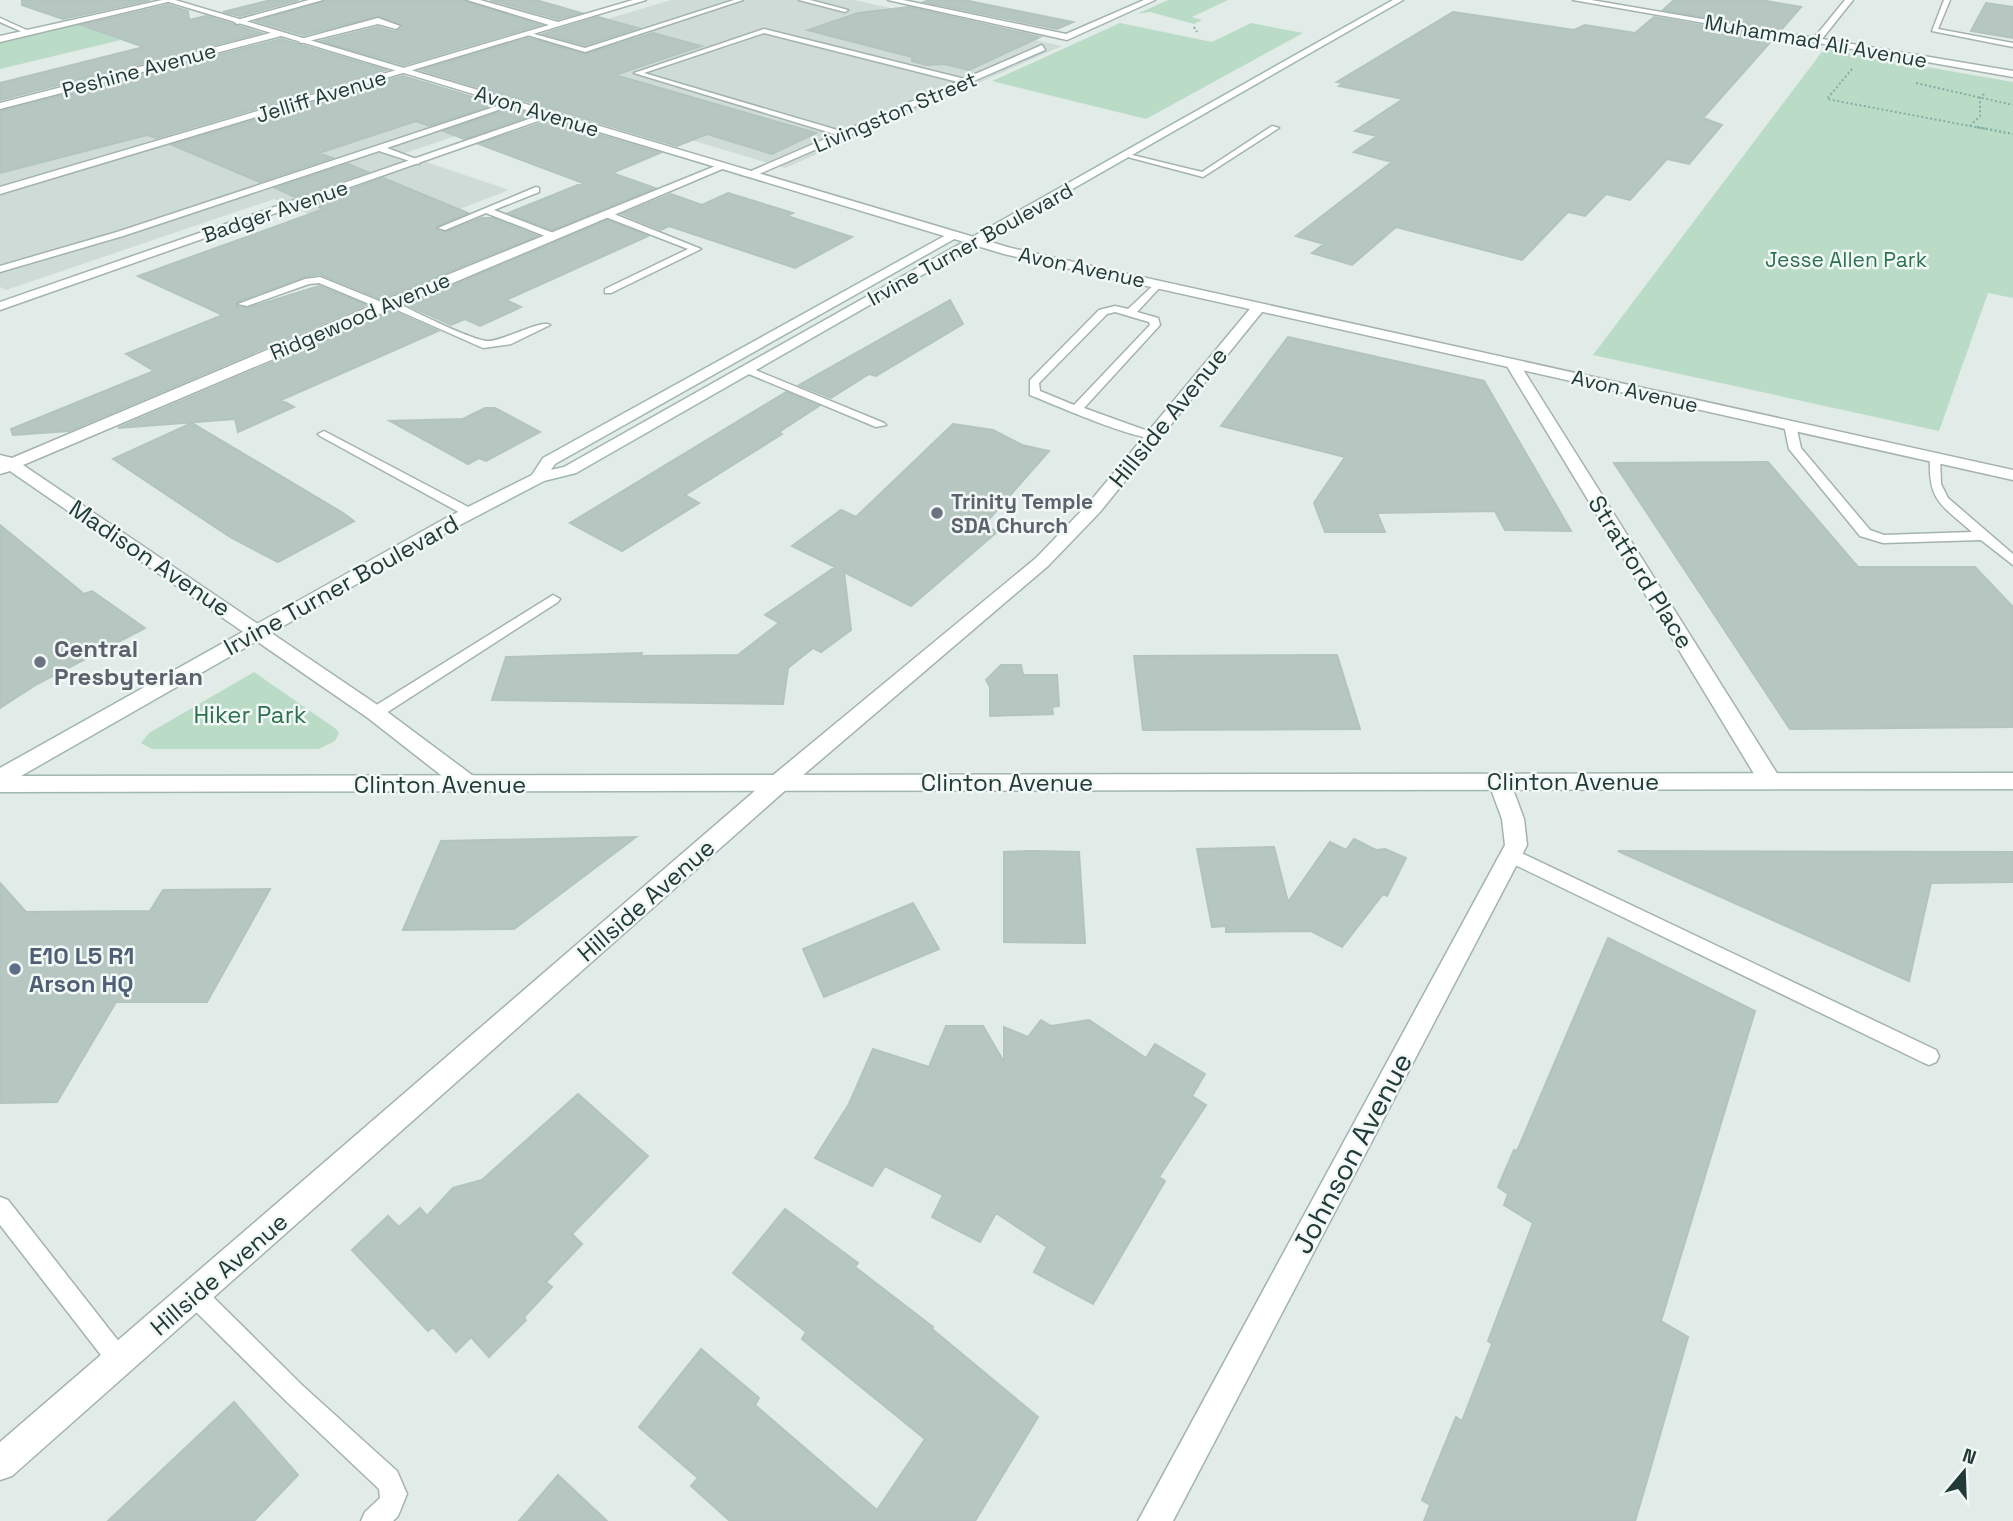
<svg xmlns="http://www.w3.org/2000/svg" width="2013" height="1521" font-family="'Space Grotesk',sans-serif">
	<rect width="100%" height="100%" fill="#e1ebe8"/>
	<path fill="#cfdbd7" d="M 671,0 L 854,0 L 1062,46 L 785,168 L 446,67 Z
		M 260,45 L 506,119 L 402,154 L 509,190 L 374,242 L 274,199 L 6,290 L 0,287 L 0,144 Z"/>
	<path fill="#badcc7" d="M 1168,0 L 1228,0 L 1192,17 L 1202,20 L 1194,24 L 1150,12 L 1137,14 Z
		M 75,23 L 121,40 L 0,69 L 0,41 Z
		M 1120,23 L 1212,42 L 1251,23 L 1303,33 L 1146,119 L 992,81 Z
		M 1824,49 L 2013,82 L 2013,298 L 1988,293 L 1939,431 L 1593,355 Z
		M 254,672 L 336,729 L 339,733 L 335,741 L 319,749 L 152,749 L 141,743 L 149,733 Z"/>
	<path fill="#b6c6c1" stroke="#b3c4c0" stroke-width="2" d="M 22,0 L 150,0 L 63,19 L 22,5 Z
		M 271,0 L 299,0 L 240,16 L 223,12 Z
		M 326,0 L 464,0 L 540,25 L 404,65 L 321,41 L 378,27 L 395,32 L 403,27 L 379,16 L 304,35 L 256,21 Z
		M 490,0 L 536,0 L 581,13 L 558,19 Z
		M 929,0 L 964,0 L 1073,22 L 1057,29 L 924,2 Z
		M 1674,0 L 1760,0 L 1801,7 L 1781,30 L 1663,10 Z
		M 1986,3 L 2013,7 L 2013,38 L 1971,31 Z
		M 168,5 L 188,11 L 189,20 L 206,16 L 261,33 L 0,100 L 0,83 L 144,47 L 81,25 Z
		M 909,7 L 1040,37 L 969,70 L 944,64 L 926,65 L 912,61 L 912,57 L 808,30 L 858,13 Z
		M 1453,12 L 1574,30 L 1585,25 L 1635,33 L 1654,17 L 1774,38 L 1703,118 L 1722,125 L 1689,164 L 1667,159 L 1630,200 L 1606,194 L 1585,216 L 1568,212 L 1522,260 L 1396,227 L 1352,265 L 1312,253 L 1324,244 L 1296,236 L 1392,162 L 1354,152 L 1377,136 L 1355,131 L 1403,99 L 1339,86 L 1343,83 L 1337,82 Z
		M 598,17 L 638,28 L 585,45 L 543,34 Z
		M 653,33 L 701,46 L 615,75 L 816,133 L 772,154 L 707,134 L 677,146 L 421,70 L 528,38 L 586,54 Z
		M 281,39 L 386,70 L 156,138 L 147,135 L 0,173 L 0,111 Z
		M 403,76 L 496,104 L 429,126 L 416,121 L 319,153 L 332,158 L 260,182 L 172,145 Z
		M 512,108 L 533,115 L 464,139 L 444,131 Z
		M 550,120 L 660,153 L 612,173 L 655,188 L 552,230 L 508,213 L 583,183 L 479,144 Z
		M 348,164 L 367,172 L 295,197 L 275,188 Z
		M 383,178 L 468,213 L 437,226 L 437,231 L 446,232 L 481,218 L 493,218 L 537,236 L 381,299 L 320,274 L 304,277 L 237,302 L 237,307 L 248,308 L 319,286 L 366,305 L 69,431 L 13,435 L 11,429 L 154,371 L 126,354 L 223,315 L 138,276 L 324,209 L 311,204 Z
		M 728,193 L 793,213 L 787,216 L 852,237 L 795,268 L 669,226 L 661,230 L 622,214 L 671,194 L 702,205 Z
		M 607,220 L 648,236 L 506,300 L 521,307 L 480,326 L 465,319 L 451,325 L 407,305 Z
		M 950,300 L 963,324 L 876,376 L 869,374 L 831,398 L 799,385 Z
		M 393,311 L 438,331 L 281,400 L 294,407 L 238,432 L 235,419 L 118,428 Z
		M 1288,337 L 1484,381 L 1571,531 L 1505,530 L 1495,511 L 1377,513 L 1385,532 L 1325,532 L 1314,503 L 1345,457 L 1221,426 Z
		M 786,392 L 819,406 L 779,432 L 782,434 L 685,495 L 699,503 L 622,551 L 570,523 Z
		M 485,408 L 495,408 L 540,432 L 486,461 L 479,458 L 468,464 L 390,421 L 463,419 Z
		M 192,423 L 343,513 L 354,521 L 278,562 L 230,537 L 113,459 Z
		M 953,424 L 993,430 L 1022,445 L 1049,451 L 984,525 L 997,532 L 911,606 L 844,572 L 851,630 L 821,652 L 813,648 L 788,668 L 783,704 L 492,700 L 506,657 L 642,653 L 641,656 L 738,655 L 779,623 L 765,615 L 835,567 L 792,546 L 841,510 L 856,517 Z
		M 1768,462 L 1858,567 L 1975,567 L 2013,607 L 2013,727 L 1790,729 L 1614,463 Z
		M 0,525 L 84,594 L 92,591 L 145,628 L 37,684 L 0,708 Z
		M 1337,655 L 1360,729 L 1143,730 L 1134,656 Z
		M 1001,665 L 1021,665 L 1023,675 L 1057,675 L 1059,706 L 1052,707 L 1053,714 L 990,716 L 990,687 L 986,680 Z
		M 636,837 L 514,929 L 403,930 L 441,841 Z
		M 1354,839 L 1376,850 L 1385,849 L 1406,858 L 1387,896 L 1383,894 L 1342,947 L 1311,931 L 1226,932 L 1226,926 L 1212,927 L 1197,849 L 1274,847 L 1288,902 L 1330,842 L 1346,850 Z
		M 1031,851 L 1079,852 L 1085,943 L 1004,942 L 1004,852 Z
		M 1618,851 L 2013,852 L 2013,882 L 1931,883 L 1909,981 Z
		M 0,883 L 26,912 L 150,911 L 163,890 L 270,889 L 207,1002 L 116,1002 L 57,1102 L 0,1103 Z
		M 913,903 L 939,949 L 824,997 L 803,949 Z
		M 1608,938 L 1755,1011 L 1661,1321 L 1688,1337 L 1646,1484 L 1635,1521 L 1424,1521 L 1430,1505 L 1422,1500 L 1456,1417 L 1462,1421 L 1492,1344 L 1488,1341 L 1533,1223 L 1504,1205 L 1508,1194 L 1498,1187 L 1514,1150 L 1517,1151 Z
		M 1041,1020 L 1051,1026 L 1089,1020 L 1146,1058 L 1155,1044 L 1205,1074 L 1192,1096 L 1206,1105 L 1159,1177 L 1165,1181 L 1093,1304 L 1034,1272 L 1047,1247 L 996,1213 L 980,1242 L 932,1217 L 943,1195 L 885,1166 L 872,1186 L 815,1158 L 849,1104 L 873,1049 L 929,1067 L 946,1026 L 983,1026 L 1004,1062 L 1004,1027 L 1028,1037 Z
		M 578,1094 L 648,1156 L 572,1234 L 582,1244 L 546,1282 L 552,1287 L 524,1317 L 526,1320 L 489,1357 L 471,1337 L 456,1352 L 433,1327 L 428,1331 L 352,1250 L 388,1216 L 399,1227 L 420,1208 L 427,1216 L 453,1188 L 482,1180 Z
		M 785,1209 L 858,1263 L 855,1267 L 933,1327 L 932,1329 L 1038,1417 L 975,1521 L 730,1521 L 691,1486 L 698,1478 L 639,1427 L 701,1349 L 759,1398 L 755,1405 L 877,1510 L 925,1439 L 802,1339 L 806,1332 L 733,1273 Z
		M 234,1402 L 298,1475 L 254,1521 L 108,1521 Z
		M 558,1475 L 607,1521 L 519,1521 Z"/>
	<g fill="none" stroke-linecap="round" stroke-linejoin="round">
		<g stroke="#a4b3b0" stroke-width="3">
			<path id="service" d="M 734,0 L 743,0 L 585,52 L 524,34 L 527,32 L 585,48 Z
				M 799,0 L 810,0 L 848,10 L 845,12 Z
				M 1944,0 L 1950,0 L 1938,29 L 2013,43 L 2013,47 L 1932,31 Z
				M 0,18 L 31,32 L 32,33 L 27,34 L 0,22 Z
				M 764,29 L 969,80 L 970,82 L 966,84 L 764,33 L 644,73 L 844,132 L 841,136 L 634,73 Z
				M 509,102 L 516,104 L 387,148 L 419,160 L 419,164 L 379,151 L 123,236 L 0,272 L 0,266 L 117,232 Z
				M 1272,126 L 1279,128 L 1203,177 L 1124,156 L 1128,154 L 1202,172 Z
				M 536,187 L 539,188 L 539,192 L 494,210 L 556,234 L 556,238 L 550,238 L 486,213 L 445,230 L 438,228 Z
				M 603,212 L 609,212 L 701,249 L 611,293 L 605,293 L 605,289 L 688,249 L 603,216 Z
				M 320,277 L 384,303 L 393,301 C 410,309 474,342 489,341 C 505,340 542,319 550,325 L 511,344 L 483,348 L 388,306 L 379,308 L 319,283 L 309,284 L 247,306 L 238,304 L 305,279 Z
				M 1158,281 L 1163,284 L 1137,312 L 1158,318 L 1160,325 L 1084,408 L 1156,434 L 1156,438 C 1137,441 1053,404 1030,395 L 1030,380 L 1099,310 L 1115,306 L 1128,309 ZM 1115,312 L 1149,322 L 1150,325 L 1074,405 L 1040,391 L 1039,383 L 1107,314 Z
				M 748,367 L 884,423 L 886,425 L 876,427 L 744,372 L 743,370 Z
				M 1790,422 L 1796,425 L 1801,448 L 1870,530 L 1884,535 L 1972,532 C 1942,505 1928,502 1930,458 L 1936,454 L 1940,455 L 1941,484 L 1948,498 L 2013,554 L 2013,565 L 1981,540 L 1883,543 L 1860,536 L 1789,449 L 1784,425 Z
				M 324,431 L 474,510 L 476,513 L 470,517 L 466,516 L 320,436 L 318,434 Z
				M 553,595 L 560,599 L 558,602 L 380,717 L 370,717 L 367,713 L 370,709 Z
				M 1511,848 L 1936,1050 L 1939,1056 L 1936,1062 L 1929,1065 L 1922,1062 L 1505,860 L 1503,855 L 1505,850 Z
				M 0,1197 L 8,1200 L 127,1352 L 131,1360 L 127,1368 L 119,1372 L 111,1368 L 0,1225 Z
				M 195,1284 L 203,1287 L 303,1386 L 397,1471 L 407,1494 L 398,1516 L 393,1521 L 361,1521 L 365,1512 L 380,1498 L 379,1489 L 287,1402 L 187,1303 L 184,1295 L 187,1287 Z"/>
		</g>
		<g stroke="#a4b3b0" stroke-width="3">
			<path id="minor" d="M 162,0 L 172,1 L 0,42 L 0,36 Z
				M 309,0 L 323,0 L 237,24 L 233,21 Z
				M 467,0 L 480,0 L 558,22 L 633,0 L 646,0 L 0,194 L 0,187 L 549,25 Z
				M 888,0 L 903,0 L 1066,34 L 1144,0 L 1155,0 L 1067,40 Z
				M 1573,0 L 1591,0 L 1814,38 L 1845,0 L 1853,0 L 1822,39 L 2013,71 L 2013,77 Z
				M 378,18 L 400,26 L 396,29 L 378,24 L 301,43 L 297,40 Z
				M 278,31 L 281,36 L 0,109 L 0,103 Z
				M 1042,45 L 1045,50 L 752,177 L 742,175 Z
				M 546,113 L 555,115 L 0,310 L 0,302 Z
				M 718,165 L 727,167 L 23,465 L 382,708 L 476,778 L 479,784 L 476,790 L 460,790 L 368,718 L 10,471 L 0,474 L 0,455 L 12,458 L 378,303 Z
				M 1254,304 L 1266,307 L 1100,512 L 1048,566 L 788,788 L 12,1476 L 0,1480 L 0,1442 L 772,776 L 1036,558 L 1088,504 Z
				M 1512,359 L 1519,363 L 1778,775 L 1781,781 L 1778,787 L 1762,787 L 1505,363 Z
				M 1499,773 L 1507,775 L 1510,781 L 1524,819 L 1527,845 L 1173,1521 L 1138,1521 L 1505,845 L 1502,819 L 1488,781 L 1491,775 Z"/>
		</g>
		<g stroke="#a4b3b0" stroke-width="3">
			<path id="tertiary" d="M 162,0 L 175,0 L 1011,248 L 2013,470 L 2013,480 L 1004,254 Z"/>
		</g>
		<g stroke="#a0b6b1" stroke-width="3">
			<path id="secondary" d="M 1393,0 L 1403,0 L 576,473 L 544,481 L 458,526 L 21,776 L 2013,773 L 2013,789 L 0,792 L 0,768 L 446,518 L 532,475 L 543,458 L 946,235 L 956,238 L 555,464 L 551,470 L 564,467 Z"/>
		</g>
		<path stroke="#82aea6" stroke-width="2" stroke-dasharray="2 2.5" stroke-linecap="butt" d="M 1194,27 L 1197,32
			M 1852,69 L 1827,99 L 1970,126 L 1980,116 L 1980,98 L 1986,92
			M 1916,83 L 2013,105
			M 1970,126 L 1986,129"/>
		<path stroke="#82aea6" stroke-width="2.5" stroke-dasharray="2 2.5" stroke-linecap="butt" d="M 1977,127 L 2013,134"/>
		<use href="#service" fill="#fff" fill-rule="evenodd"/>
		<use href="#minor" fill="#fff" fill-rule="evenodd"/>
		<use href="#tertiary" fill="#fff" fill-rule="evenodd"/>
		<use href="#secondary" fill="#fff" fill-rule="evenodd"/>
	</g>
	<g fill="#6b7280" stroke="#f1f8f5" stroke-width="2.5">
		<circle cx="937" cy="513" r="7"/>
		<circle cx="40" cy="662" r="7"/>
	</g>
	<circle fill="#5c6f8a" stroke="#f1f8f5" stroke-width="2.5" cx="15" cy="969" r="7"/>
	<g text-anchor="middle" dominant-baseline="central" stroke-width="5" stroke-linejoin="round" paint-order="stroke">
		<g font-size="21" fill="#223b38" stroke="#f1f8f5">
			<text transform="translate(1816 41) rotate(10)">Muhammad Ali Avenue</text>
			<text transform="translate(139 70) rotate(-15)">Peshine Avenue</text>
			<text transform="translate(321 96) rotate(-17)">Jelliff Avenue</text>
			<text transform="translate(537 111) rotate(17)">Avon Avenue</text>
			<text transform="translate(895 112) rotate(-23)">Livingston Street</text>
			<text transform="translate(275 211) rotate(-19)">Badger Avenue</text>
			<text transform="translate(970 244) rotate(-29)">Irvine Turner Boulevard</text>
			<text transform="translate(1082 267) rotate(12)">Avon Avenue</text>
			<text transform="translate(360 316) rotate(-23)">Ridgewood Avenue</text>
			<text transform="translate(1635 391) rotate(13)">Avon Avenue</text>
		</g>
		<g font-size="21" fill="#2d7150" stroke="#f1f8f5">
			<text x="1846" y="259">Jesse Allen Park</text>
		</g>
		<g font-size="21" font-weight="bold" fill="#5b616d" stroke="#f1f8f5" text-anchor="start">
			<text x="951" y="501">Trinity Temple<tspan x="951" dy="24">SDA Church</tspan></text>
		</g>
		<g font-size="24" fill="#223b38" stroke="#f1f8f5">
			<text transform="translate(1168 417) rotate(-51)">Hillside Avenue</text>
			<text transform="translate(150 558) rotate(34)">Madison Avenue</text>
			<text transform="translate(1641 572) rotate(58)">Stratford Place</text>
			<text transform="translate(341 585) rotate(-29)">Irvine Turner Boulevard</text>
			<text x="1573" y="781">Clinton Avenue</text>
			<text x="1007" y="782">Clinton Avenue</text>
			<text x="440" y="784">Clinton Avenue</text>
			<text transform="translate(646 900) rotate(-41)">Hillside Avenue</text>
			<text transform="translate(219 1274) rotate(-41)">Hillside Avenue</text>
		</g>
		<g font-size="24" font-weight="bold" fill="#5b616d" stroke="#f1f8f5" text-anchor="start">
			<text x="54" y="648">Central<tspan x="54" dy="28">Presbyterian</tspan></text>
		</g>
		<g font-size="24" fill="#2d7150" stroke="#f1f8f5">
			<text x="250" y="714">Hiker Park</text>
		</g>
		<g font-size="24" font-weight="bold" fill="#4e5e75" stroke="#f1f8f5" text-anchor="start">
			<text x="29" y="955">E10 L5 R1<tspan x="29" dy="28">Arson HQ</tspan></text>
		</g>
		<g font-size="28" fill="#223b38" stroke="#f1f8f5">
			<text transform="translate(1352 1153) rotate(-62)">Johnson Avenue</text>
		</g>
	</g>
	<g transform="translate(1964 1472) rotate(19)" stroke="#f1f8f5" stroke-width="5" paint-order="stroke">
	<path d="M0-5L12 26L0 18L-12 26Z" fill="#223b38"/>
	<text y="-10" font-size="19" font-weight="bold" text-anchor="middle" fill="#223b38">N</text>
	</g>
</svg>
